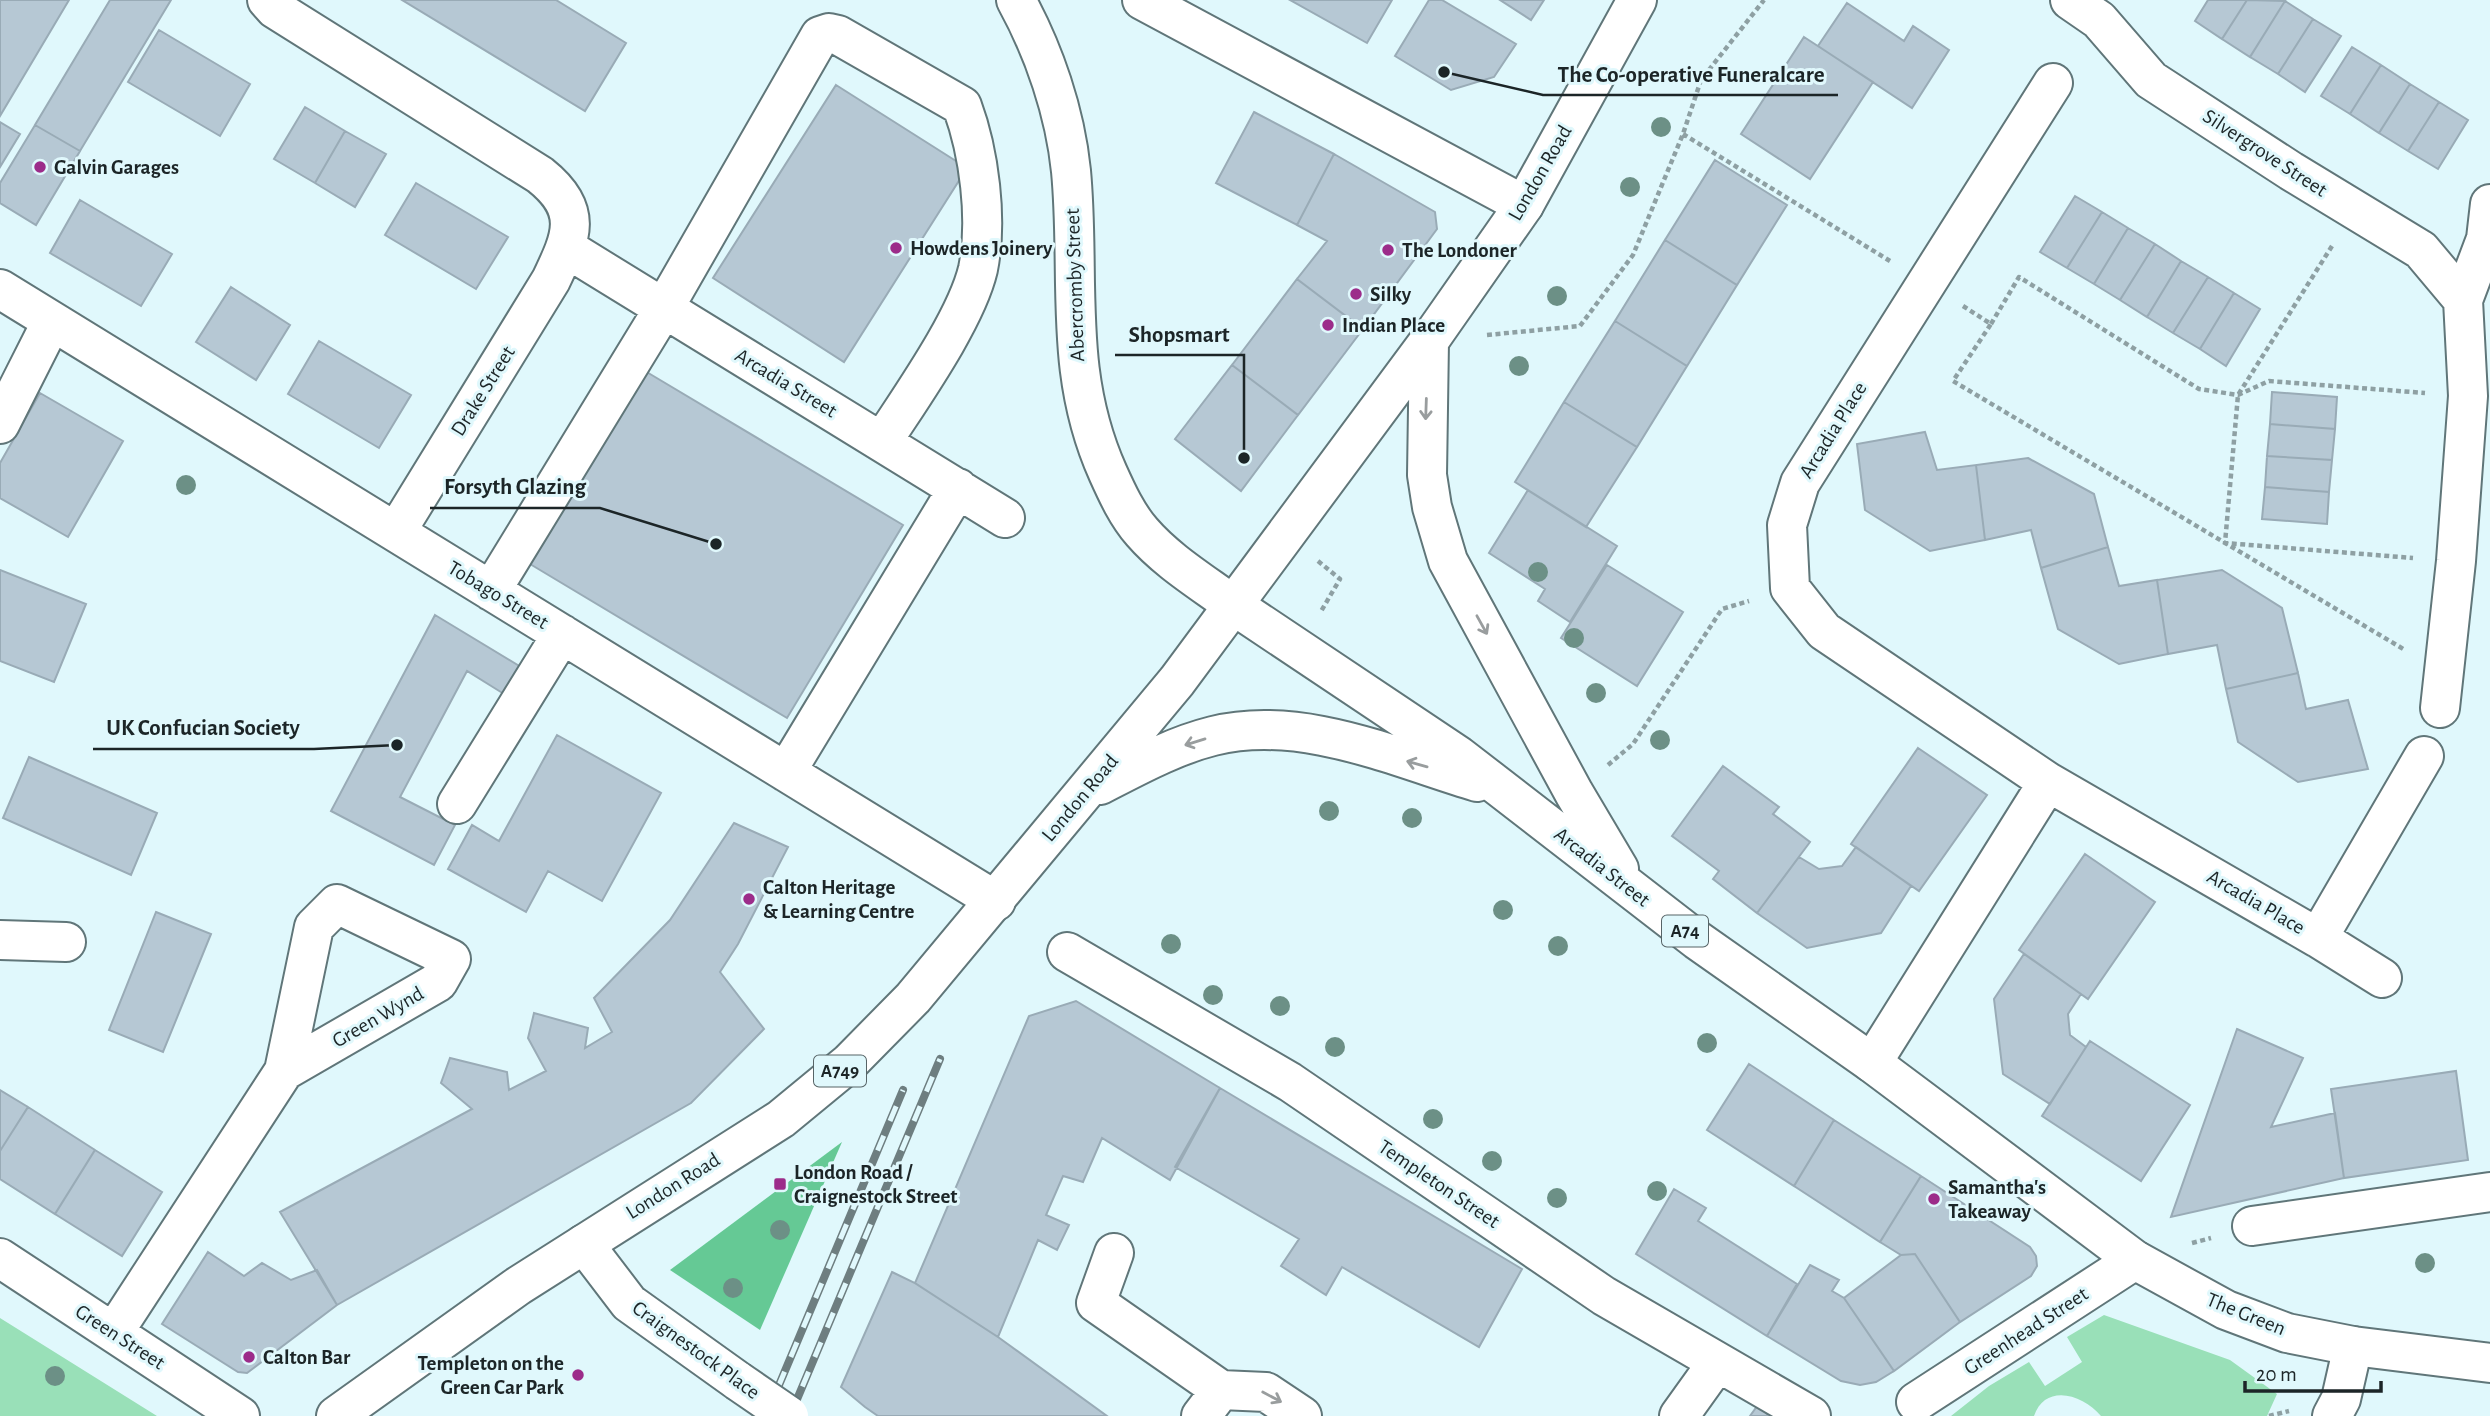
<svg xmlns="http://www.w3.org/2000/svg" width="2490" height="1416" viewBox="0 0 2490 1416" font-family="'Alegreya Sans',sans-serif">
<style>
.green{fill:#99e0b8}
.forest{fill:#65c995}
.building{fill:#b6c8d4;stroke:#99abb6;stroke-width:2}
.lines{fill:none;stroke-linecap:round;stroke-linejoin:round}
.minor-casing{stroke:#607679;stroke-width:42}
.major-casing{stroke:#607679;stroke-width:42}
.path{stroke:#8ea0a3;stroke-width:4.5;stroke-dasharray:5 3.5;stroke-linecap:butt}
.minor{stroke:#fff;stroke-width:38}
.major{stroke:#fff;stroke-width:38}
.rail-casing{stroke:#6e7e80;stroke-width:8}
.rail{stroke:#e0f8fc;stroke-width:5;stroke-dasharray:16;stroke-linecap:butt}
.minor-bridge-casing{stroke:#607679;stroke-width:42;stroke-linecap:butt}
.minor-bridge{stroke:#fff;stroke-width:38}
.tree{fill:#6c9086}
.oneway{stroke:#999d9e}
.poi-dot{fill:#9c2c8a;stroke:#e0f8fc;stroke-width:2.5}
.labels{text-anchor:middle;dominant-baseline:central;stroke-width:6;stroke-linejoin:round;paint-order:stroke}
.shield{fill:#e0f8fc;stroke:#576467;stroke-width:2}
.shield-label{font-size:19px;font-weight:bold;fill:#1c2527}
.street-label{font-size:21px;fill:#1c2527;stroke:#e0f8fc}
.poi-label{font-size:21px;font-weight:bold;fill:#1c2527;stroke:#e0f8fc;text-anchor:start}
.leader{fill:none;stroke:#1c2527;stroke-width:2.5}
.callout-dot{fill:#1c2527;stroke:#e0f8fc;stroke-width:2.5}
.callout-label{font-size:23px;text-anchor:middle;font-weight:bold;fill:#1c2527;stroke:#e0f8fc;stroke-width:6;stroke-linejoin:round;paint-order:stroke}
</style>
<rect width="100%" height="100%" fill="#e0f8fc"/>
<path class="green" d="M2104 1315 2230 1360 2277 1394 2267 1416H2101C2083 1394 2045 1383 2034 1416H1951L1989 1386 2029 1362 2045 1386 2082 1362 2067 1337Z
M0 1318 157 1416H0Z"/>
<path class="forest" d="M842 1142 760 1330 670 1270Z"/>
<path class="building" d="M0 0H69L0 116Z
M110 0H171L80 151 35 125Z
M402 0H556L626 43 585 111Z
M1290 0H1392L1367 43Z
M1429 0H1442L1516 44 1494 77 1451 90 1395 56Z
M1500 0H1544L1531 20Z
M2208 0H2247L2222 39 2195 21Z
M2247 0 2285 1 2250 57 2222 39Z
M2285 1 2313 19 2278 74 2250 57Z
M1847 3 1904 41 1913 26 1949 50 1912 108 1818 46Z
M2313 19 2341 36 2305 92 2278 74Z
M159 30 250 84 220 136 128 82Z
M1804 37 1873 82 1810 179 1741 134Z
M2352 47 2381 65 2350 114 2321 96Z
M2381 65 2410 84 2379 133 2350 114Z
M2410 84 2439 102 2408 151 2379 133Z
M836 85 967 168 844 362 713 278Z
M2439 102 2468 120 2438 169 2408 151Z
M305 107 345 131 315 183 274 159Z
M1254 112 1334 154 1297 225 1216 183Z
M0 122 20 134 0 167Z
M35 125 80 151 36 225 0 203V183Z
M345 131 386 154 355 207 315 183Z
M1334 154 1435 212 1437 229 1363 329 1297 279 1327 241 1297 225Z
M1715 160 1787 205 1737 285 1665 240Z
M416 183 508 237 476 289 385 235Z
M2075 196 2102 212 2067 268 2040 252Z
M80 200 172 254 141 306 50 253Z
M2102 212 2128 228 2094 284 2067 268Z
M2128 228 2155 244 2120 300 2094 284Z
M1665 240 1737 285 1687 366 1615 321Z
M2155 244 2181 261 2147 317 2120 300Z
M2181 261 2208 277 2173 333 2147 317Z
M2208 277 2234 293 2200 349 2173 333Z
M1297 279 1363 329 1298 415 1232 365Z
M231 287 290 325 256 380 196 342Z
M2234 293 2260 309 2226 366 2200 349Z
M1615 321 1687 366 1637 447 1564 402Z
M319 341 411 395 379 448 288 394Z
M1232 365 1298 415 1241 491 1175 439Z
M645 371 903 525 787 718 530 564Z
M2272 392 2337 397 2335 429 2270 424Z
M40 393 123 441 68 537 0 498V463Z
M1564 402 1637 447 1586 527 1515 482Z
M2270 424 2335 429 2332 460 2267 456Z
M1925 432 1937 470 1976 465 1985 540 1930 551 1865 510 1857 444Z
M2267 456 2332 460 2329 492 2265 487Z
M2028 458 2094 494 2108 547 2041 568 2031 530 1985 540 1976 465Z
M2265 487 2329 492 2327 524 2262 519Z
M1528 490 1617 546 1570 622 1538 601 1545 589 1489 553Z
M2108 547 2119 586 2157 580 2168 654 2119 664 2058 629 2041 568Z
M1607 565 1683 612 1637 686 1561 638Z
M0 570 86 604 54 682 0 661Z
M2222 570 2282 608 2298 673 2226 689 2217 645 2168 654 2157 580Z
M435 615 521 667 504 694 467 671 400 797 455 825 434 865 331 811Z
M2298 673 2306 709 2348 700 2368 769 2298 782 2238 742 2226 689Z
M557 735 661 793 602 901 548 871 526 912 448 869 472 825 499 841Z
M1918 748 1987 795 1919 891 1851 844Z
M29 757 157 813 131 875 3 818Z
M1723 766 1779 807 1773 814 1810 842 1757 913 1713 879 1719 871 1672 836Z
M734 823 788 847 738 944 720 972 764 1029 691 1103 337 1305 280 1212 472 1109 441 1083 450 1058 507 1072 509 1090 546 1071 528 1038 534 1013 588 1028 585 1048 612 1032 594 998 670 920Z
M1856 847 1911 886 1881 933 1807 948 1757 913 1799 857 1819 869 1842 866Z
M2085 854 2155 902 2088 999 2019 950Z
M156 912 211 934 163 1052 109 1030Z
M2024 954 2081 994 2068 1014 2070 1035 2086 1047 2050 1104 2003 1074 1994 999Z
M1076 1001 1220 1088 1170 1180 1102 1138 1083 1182 1063 1176 1046 1215 1069 1225 1057 1250 1038 1240 998 1337 915 1283 1029 1016Z
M2237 1029 2303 1058 2271 1127 2335 1113 2344 1178 2171 1217Z
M2090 1041 2190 1105 2141 1181 2042 1116Z
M1749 1064 1834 1120 1794 1186 1707 1130Z
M2456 1071 2468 1160 2344 1178 2331 1089Z
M1220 1088 1522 1269 1479 1347 1342 1267 1326 1295 1281 1266 1299 1239 1175 1167Z
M0 1090 28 1107 0 1151Z
M28 1107 95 1150 55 1214 0 1179V1151Z
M1834 1120 1921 1176 1880 1242 1794 1186Z
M95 1150 162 1192 122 1256 55 1214Z
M1921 1176 2030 1247 2036 1256 2037 1266 2031 1276 1960 1322 1915 1254 1901 1255 1880 1242Z
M1674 1189 1706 1208 1698 1221 1797 1284 1767 1336 1636 1254Z
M208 1252 244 1276 262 1263 291 1280 317 1270 337 1305 247 1373 238 1372 162 1324Z
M1915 1254 1960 1322 1894 1371 1844 1298 1901 1255Z
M1810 1265 1839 1280 1832 1291 1844 1298 1894 1371 1876 1382 1860 1385 1841 1381 1767 1336Z
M892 1272 915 1283 998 1337 1107 1416H878L865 1407 841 1387Z
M1760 1402 1768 1416H1750Z"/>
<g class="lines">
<g class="minor-casing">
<path id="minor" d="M267 0 275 9 540 175C584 210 572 236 551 280L396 532
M1016 0C1044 51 1065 112 1071 171 1081 277 1062 371 1108 473 1117 493 1127 515 1142 532 1167 561 1202 582 1233 605
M1142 0 1524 205
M2070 0 2099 20 2151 80 2291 171 2421 250 2463 300 2468 396 2456 561 2440 708
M2053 83 1800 483 1787 525 1790 588 1824 631 2048 782 2318 938 2424 756
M566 248 1005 518
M0 289 996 901
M2463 300 2486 239 2490 204
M0 424 52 321
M491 591 664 308 820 36 829 33 838 35 962 106C979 152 988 219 978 269 966 320 911 397 882 442
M786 772 958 488
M457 804 562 634
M2318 938 2382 978
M0 940 66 942
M1067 952 1290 1082 1604 1296 1811 1416
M1872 1063 2048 782
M2252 1226 2490 1192
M584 1244 629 1303 738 1381
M1114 1253 1096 1303 1221 1390
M0 1258 240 1416
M114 1332 284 1071 314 927 337 904 451 959 438 982 284 1071
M1916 1402 2135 1260
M1201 1416 1221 1390 1266 1392 1302 1416
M1679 1416 1717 1363
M2332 1416 2341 1399 2353 1346"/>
</g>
<g class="major-casing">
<path id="major" d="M1429 341 1427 475 1432 507 1448 561 1574 793 1619 869
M1233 605 1459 756 1697 940 1872 1063 2135 1260 2226 1310 2287 1333 2353 1346 2490 1363
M1100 785C1137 766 1173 746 1213 736 1301 714 1394 757 1477 782
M336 1416 518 1286 781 1119 849 1063 913 998 1177 681 1429 341 1524 205 1637 0"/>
</g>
<path class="path" d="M1683 134 1890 261
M2332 246 2238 395 2225 543 2413 558
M1963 306 1991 324 1953 381 2405 650
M1991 324 2019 277 2199 389 2238 395 2269 381 2425 393
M1487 335 1580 326 1633 255 1683 134 1701 80 1764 0
M1318 561 1340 579 1320 613
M1608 765 1633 744 1722 609 1749 601
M2192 1243 2211 1238
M2269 1416 2289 1411"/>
<use href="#minor" class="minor"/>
<use href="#major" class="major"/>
<g class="rail-casing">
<path id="rail" d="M766 1416 903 1090
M790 1416 940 1059"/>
</g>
<use href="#rail" class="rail"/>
<g class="minor-bridge-casing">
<path id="minor-bridge" d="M738 1381 789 1416"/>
</g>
<use href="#minor-bridge" class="minor-bridge"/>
</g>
<g class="tree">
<circle cx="1661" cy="127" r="10"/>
<circle cx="1630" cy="187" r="10"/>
<circle cx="1557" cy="296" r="10"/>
<circle cx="1519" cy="366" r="10"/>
<circle cx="186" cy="485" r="10"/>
<circle cx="1538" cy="572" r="10"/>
<circle cx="1574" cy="638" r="10"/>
<circle cx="1596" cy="693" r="10"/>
<circle cx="1660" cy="740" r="10"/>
<circle cx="1329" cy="811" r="10"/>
<circle cx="1412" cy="818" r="10"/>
<circle cx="1503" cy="910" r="10"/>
<circle cx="1171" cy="944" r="10"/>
<circle cx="1558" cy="946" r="10"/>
<circle cx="1213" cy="995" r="10"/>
<circle cx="1280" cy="1006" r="10"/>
<circle cx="1707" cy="1043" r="10"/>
<circle cx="1335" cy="1047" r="10"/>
<circle cx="1433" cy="1119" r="10"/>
<circle cx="1492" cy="1161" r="10"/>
<circle cx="1657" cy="1191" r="10"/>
<circle cx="1557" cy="1198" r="10"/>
<circle cx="780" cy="1230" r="10"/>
<circle cx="2425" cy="1263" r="10"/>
<circle cx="733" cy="1288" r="10"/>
<circle cx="55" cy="1376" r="10"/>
</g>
<defs><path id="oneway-shaft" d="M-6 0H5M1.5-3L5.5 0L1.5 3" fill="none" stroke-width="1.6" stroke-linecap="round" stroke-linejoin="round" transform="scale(1.75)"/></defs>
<g class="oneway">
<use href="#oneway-shaft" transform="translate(1426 409) rotate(92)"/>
<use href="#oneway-shaft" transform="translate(1482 625) rotate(61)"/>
<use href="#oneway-shaft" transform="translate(1195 742) rotate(163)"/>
<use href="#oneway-shaft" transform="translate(1417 764) rotate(-164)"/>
<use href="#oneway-shaft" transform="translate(1272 1397) rotate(28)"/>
</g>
<g class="poi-dot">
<circle cx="40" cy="167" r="7"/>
<circle cx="896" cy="248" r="7"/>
<circle cx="1388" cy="250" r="7"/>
<circle cx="1356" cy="294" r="7"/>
<circle cx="1328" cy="325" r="7"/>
<circle cx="749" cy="899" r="7"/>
<rect x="773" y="1177" width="14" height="14" rx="3.5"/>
<circle cx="1934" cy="1199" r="7"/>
<circle cx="249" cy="1357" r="7"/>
<circle cx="578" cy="1375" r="7"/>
</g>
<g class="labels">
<g class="shield">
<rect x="1662" y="915.5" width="46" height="31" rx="5"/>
<rect x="814" y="1055.5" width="52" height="31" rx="5"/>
</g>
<g class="shield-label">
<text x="1685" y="931">A74</text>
<text x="840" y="1071">A749</text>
</g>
<g class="street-label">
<text transform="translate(2265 153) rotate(33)">Silvergrove Street</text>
<text transform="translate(1540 173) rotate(-60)">London Road</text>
<text transform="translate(1075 285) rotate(-92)">Abercromby Street</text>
<text transform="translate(786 383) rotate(31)">Arcadia Street</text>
<text transform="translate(483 391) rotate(-58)">Drake Street</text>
<text transform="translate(1833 430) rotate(-58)">Arcadia Place</text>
<text transform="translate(498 595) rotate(31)">Tobago Street</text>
<text transform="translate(1080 798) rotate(-50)">London Road</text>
<text transform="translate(1602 867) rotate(38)">Arcadia Street</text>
<text transform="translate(2256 902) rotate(30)">Arcadia Place</text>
<text transform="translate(378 1017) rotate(-30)">Green Wynd</text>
<text transform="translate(1439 1184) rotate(34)">Templeton Street</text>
<text transform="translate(673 1186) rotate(-32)">London Road</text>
<text transform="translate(2246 1314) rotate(22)">The Green</text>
<text transform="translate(2026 1331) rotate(-33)">Greenhead Street</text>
<text transform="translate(120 1337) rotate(33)">Green Street</text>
<text transform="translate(696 1350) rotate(36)">Craignestock Place</text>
</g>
<g class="poi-label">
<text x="54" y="167">Galvin Garages</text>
<text x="910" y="248">Howdens Joinery</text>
<text x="1402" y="250">The Londoner</text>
<text x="1370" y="294">Silky</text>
<text x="1342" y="325">Indian Place</text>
<text x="763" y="887">Calton Heritage<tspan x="763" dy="24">&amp; Learning Centre</tspan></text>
<text x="794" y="1172">London Road /<tspan x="794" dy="24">Craignestock Street</tspan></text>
<text x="1948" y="1187">Samantha's<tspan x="1948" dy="24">Takeaway</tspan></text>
<text x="263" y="1357">Calton Bar</text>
<text x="564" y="1363" text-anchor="end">Templeton on the<tspan x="564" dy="24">Green Car Park</tspan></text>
</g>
</g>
<path class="leader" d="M1444 72L1543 95H1838M1244 458L1244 355H1115M716 544L600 508H430M397 745L314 749H93"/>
<g class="callout-dot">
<circle cx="1444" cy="72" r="7"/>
<circle cx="1244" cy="458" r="7"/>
<circle cx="716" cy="544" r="7"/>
<circle cx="397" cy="745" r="7"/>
</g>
<g class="callout-label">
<text x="1691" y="82">The Co-operative Funeralcare</text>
<text x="1179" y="342">Shopsmart</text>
<text x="515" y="494">Forsyth Glazing</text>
<text x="203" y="735">UK Confucian Society</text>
</g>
<path d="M2245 1381v10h136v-10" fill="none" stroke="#1c2527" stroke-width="3.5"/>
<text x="2256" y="1381" font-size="21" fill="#1c2527" stroke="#e0f8fc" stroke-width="5" paint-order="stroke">20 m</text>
</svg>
